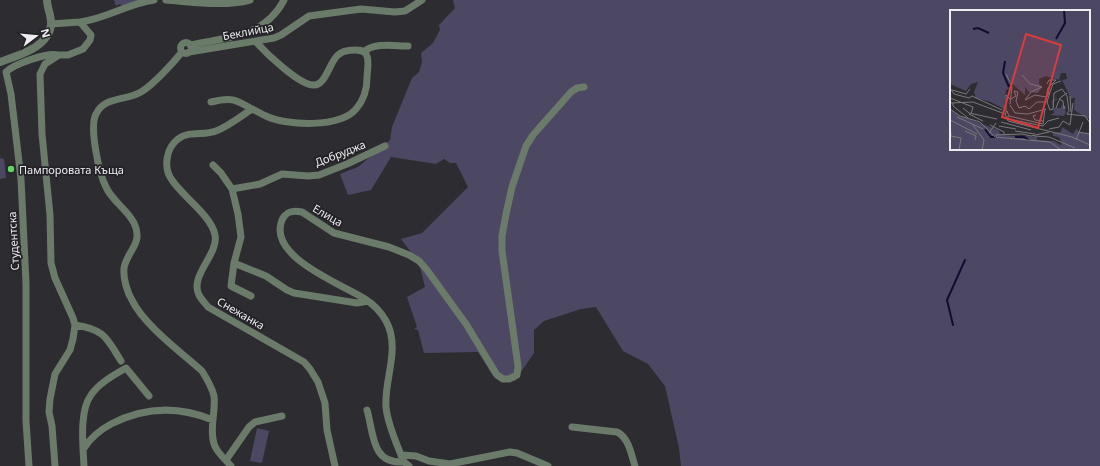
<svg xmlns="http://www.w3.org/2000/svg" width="1100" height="466" viewBox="0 0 1100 466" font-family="'Noto Sans',sans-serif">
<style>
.green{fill:#4c4863;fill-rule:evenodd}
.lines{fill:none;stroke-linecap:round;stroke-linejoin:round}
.stream{stroke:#150b31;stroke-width:2}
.minor{stroke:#6b7b6a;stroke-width:7}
.tertiary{stroke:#6b7b6a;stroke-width:8}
.poi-dot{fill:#64d468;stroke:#232227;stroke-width:1.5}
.labels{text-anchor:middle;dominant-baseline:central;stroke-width:3.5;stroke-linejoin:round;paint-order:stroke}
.street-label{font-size:11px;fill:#edecef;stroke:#232227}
.poi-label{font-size:11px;fill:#edecef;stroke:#232227;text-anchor:start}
.inset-river{fill:none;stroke:#150b31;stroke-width:2}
.inset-road{fill:none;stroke:#7a797d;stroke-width:1}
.view{fill:#d83c3c;fill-opacity:0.15;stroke:#d83c3c;stroke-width:2}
.inset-edge{fill:none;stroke:#edecef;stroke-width:2}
</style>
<rect width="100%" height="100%" fill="#2d2c31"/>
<path class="green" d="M114 0H141L122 7 120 4 116 6Z
M453 0H1100V466H681L679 448 665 386 648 364 623 351 596 307 581 309 544 321 534 330V353L515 381 493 376 478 352 424 353 418 330 414 329 417 327 407 297 425 287 419 263 401 239 422 233 468 187 456 163H450L444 159 436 164 391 157 371 190 348 195 340 174 358 167 390 140 392 127 412 78 419 72 422 62 421 53 433 43 440 30 439 25 455 8ZM951 11H1089V149H951Z
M0 158 4 159 6 178 0 179Z
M257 428 269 431 262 463 250 461Z"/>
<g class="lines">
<path class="stream" d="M953 325 947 300 965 260"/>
<path class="minor" d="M166 0C194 2 223 7 250 0
M80 22C106 19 129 3 154 0
M51 24 80 22 91 35 90 40 83 49 68 55H59L45 64 40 74 42 134 50 215 51 263 55 278 73 318 75 325 73 339 70 350 55 374 50 399 49 412 52 426 55 466
M256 42C266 53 300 86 314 85 326 85 330 61 338 55 342 51 349 50 355 50 359 50 363 50 366 54 370 60 367 71 367 78 367 89 363 101 356 109 340 128 287 126 266 116 261 114 257 111 252 109 241 116 229 126 216 131 204 136 189 130 178 139 166 148 163 168 172 180 183 197 211 215 215 235 219 254 189 276 199 295 201 299 205 303 208 307L304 362 310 369 318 382 325 403 327 430 335 466
M180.5 48a5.5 5.5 0 1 1 11 0a5.5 5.5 0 1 1-11 0Z
M190 45C227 37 264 38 284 0
M182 52C173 63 153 85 141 92 126 101 105 96 96 114 89 127 99 174 106 187 112 201 127 209 134 223 144 243 127 251 124 268 123 278 127 292 132 300 143 324 182 353 202 371 207 379 212 387 214 396 216 412 209 428 214 444 217 453 225 459 231 466
M189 52 274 38 281 35 309 16 361 9 395 12 405 11 422 0
M364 52C374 42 395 46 408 46
M211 102C231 97 235 99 252 109
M213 165 221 173 232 189 238 214 241 237 234 263 231 286 251 296
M232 189 260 184 282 174 308 176 319 175 347 164 385 146
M234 263 266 276 287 290 294 293 357 303 363 302 366 300
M75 325C104 329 107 338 121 361
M367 410C374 434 371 464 404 462
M572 427 617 432C629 438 631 454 635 466
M84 448C91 437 100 430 111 424 144 407 179 406 213 420
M401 455 416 456 429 461 450 464 510 452 517 453 548 466
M226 460 249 427 255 422 282 416
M29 466 26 421V283L21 179 11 94 6 72C14 64 48 52 58 55
M84 466C83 446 79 411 91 395 99 383 114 375 126 368L149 396
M409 466 404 462C398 448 387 421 386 407 384 379 401 348 386 321 381 312 373 304 365 299 342 284 267 257 282 220 286 211 293 210 302 212L334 233 389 247 409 255 419 261 427 270 466 324 497 375 503 379H509L517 375 518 366 502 251V236L506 214 512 187 526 146 533 135 571 92 577 88 584 87"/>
<path class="tertiary" d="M0 62C18 55 48 48 51 25 52 17 47 8 47 0"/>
</g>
<circle class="poi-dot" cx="11" cy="169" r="4"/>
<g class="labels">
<g class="street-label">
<text transform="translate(248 31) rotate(-11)">Беклийца</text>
<text transform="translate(340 153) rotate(-21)">Добруджа</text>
<text transform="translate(328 215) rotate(30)">Елица</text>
<text transform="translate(13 241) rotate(-93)">Студентска</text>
<text transform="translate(241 313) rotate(30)">Снежанка</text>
</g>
<g class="poi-label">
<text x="19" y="169">Пампоровата Къща</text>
</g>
</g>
<g transform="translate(950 10)">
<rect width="140" height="140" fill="#2d2c31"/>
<path d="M0 0H140V107L138 109 124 100 125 87 121 89 112 70 117 69 116 63H111L109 70 96 66 89 69V74L92 77 88 83 79 82 75 77V85L58 70 60 78 56 80 54 99 41 92 26 88 24 82 28 72 21 74 16 81 0 74ZM105 85 107 90 104 91V98H111L112 94 116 102 114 106 100 105 104 103 102 91 106 89ZM0 98 8 105 48 120 51 125 87 127V130L104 131 110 135 112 134 109 127 103 126V123L111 122 112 117 123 124 127 118 128 122 140 123V140H0Z" fill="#4c4863"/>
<path class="inset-river" d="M23 19 28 18 39 23M106 29 115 13 114 0M55 51 53 63 59 77M35 119 41 127H46M65 127H74L79 130"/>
<path class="inset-road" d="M56 64 62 77 60 94M72 65 80 74 92 77M97 74 99 70H106L98 78 97 84M92 77 81 82 75 90 85 85 96 87 100 82 97 92 100 100M0 78 4 84 19 88 22 86 52 100M2 80 16 84 20 79M100 82 103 74 111 71M120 86 121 102M0 88 23 97 21 104M61 89 66 86 64 81 68 82 66 91 69 98 75 96 79 99 87 92H97M109 89 113 91 114 99 115 96M0 93 23 92 55 104 58 111 122 127 140 135M3 93V96L18 108M60 95 65 103 78 104 96 99M13 98 19 103 47 109M106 98 110 88 117 83M0 99 10 106 30 112 45 127 100 132 111 140M100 100 103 99 104 83 112 79 117 86 119 101 117 104 135 106 140 113M56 102V85L60 89M19 104 33 111M55 104 57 101 59 106 93 114 95 99M86 105 83 106 85 110 93 111M58 106V109L93 116 98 111 109 108M7 107 33 119M0 110 27 124M51 112 81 120M0 114 1 126 11 128 9 140M23 115 34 130 32 140M40 115 54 122V124M49 116 66 119M99 119 109 117 113 111 120 115 123 93M15 121 26 126 25 130M65 121 85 124M128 122 140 124M39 123 46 113M45 125 72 124 81 126 99 122M84 126 99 127 125 138M126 130 133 112"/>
<path class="view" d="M76 24 111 35 88 118 52 107Z"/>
<rect width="140" height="140" class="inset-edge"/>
</g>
<g transform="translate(36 36) rotate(74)" stroke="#232227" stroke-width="3" paint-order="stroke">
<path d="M0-3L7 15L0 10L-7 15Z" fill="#edecef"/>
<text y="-6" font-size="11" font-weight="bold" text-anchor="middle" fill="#edecef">N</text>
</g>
</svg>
